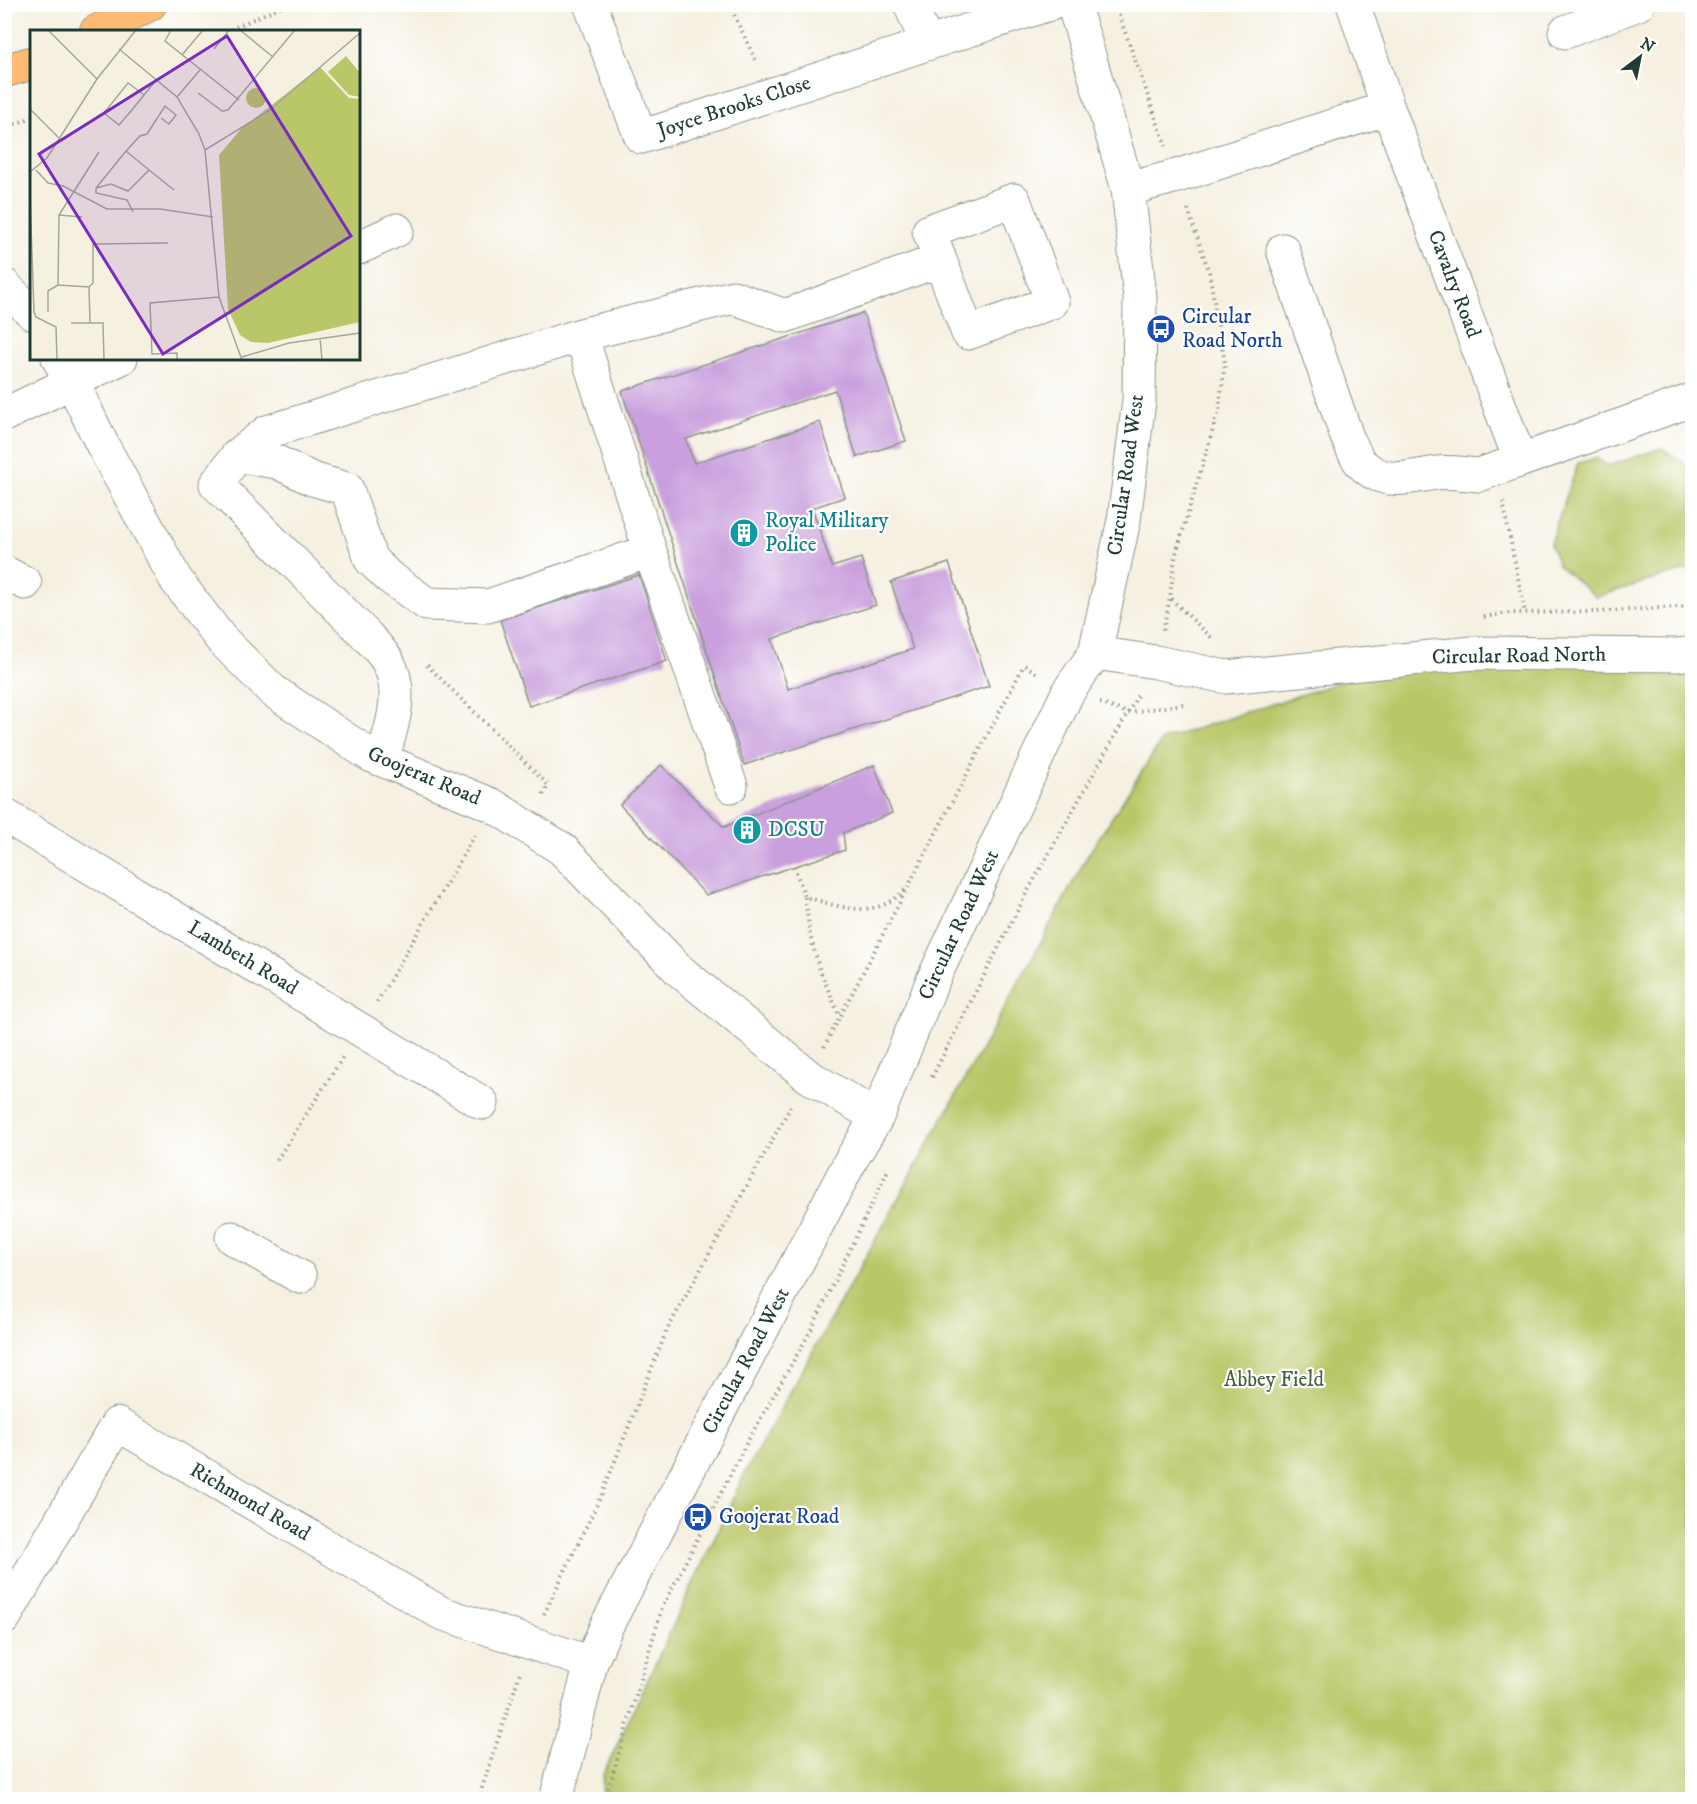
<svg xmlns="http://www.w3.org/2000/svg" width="1697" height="1804" viewBox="0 0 1697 1804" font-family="'IM FELL DW Pica',serif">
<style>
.green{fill:#bac769;stroke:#6c824e;stroke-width:1.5}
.building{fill:#c99fdd}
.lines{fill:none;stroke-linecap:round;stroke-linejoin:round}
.minor-casing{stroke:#8a968a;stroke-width:35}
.major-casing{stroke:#8a968a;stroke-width:35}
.path{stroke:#8a968a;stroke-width:4;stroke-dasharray:1.5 4.5;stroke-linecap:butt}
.minor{stroke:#fff;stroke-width:33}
.major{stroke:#ffbb71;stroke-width:33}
.labels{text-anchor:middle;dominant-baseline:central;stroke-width:4.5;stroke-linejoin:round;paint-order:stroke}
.street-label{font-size:21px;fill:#1f3d34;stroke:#fff}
.transit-label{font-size:21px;fill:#164399;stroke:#fff;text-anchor:start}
.culture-label{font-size:21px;fill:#0d838f;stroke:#fff;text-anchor:start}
.park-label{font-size:21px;fill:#466041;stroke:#fff}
.inset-road{fill:none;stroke:#a0a89c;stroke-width:1.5}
.view{fill:#7b2cbf;fill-opacity:0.15;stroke:#7b2cbf;stroke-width:3}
.inset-edge{fill:none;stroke:#1f3d34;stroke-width:3}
</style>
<rect width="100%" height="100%" fill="#fff"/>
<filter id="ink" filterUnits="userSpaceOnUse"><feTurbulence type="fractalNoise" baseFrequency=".0167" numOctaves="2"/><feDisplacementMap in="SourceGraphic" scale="12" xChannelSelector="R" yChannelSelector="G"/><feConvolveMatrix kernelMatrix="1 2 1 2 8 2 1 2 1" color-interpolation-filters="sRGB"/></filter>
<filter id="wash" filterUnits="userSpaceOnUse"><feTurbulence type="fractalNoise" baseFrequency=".008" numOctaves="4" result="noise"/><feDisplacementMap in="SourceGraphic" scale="24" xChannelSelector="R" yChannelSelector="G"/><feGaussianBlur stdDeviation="1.35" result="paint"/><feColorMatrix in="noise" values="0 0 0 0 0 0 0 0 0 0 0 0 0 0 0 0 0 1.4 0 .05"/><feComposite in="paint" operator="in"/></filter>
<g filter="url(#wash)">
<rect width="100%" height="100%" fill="#f6f0e1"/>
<path class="green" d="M1661 448 1692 468V568L1596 597 1558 565 1550 543 1578 463 1596 458 1608 466Z
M1692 650V1799L600 1800 603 1775 745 1473 1014 991 1088 855 1162 740 1414 658Z"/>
<g id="blocks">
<path class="building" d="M863 313 906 441 857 457 835 390 686 439 694 463 820 422 845 497 812 508 832 567 861 558 876 605 772 639 788 689 913 649 891 582 949 563 989 686 744 765 622 391Z
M639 575 667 661 529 706 500 620Z
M661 765 724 827 874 765 892 813 843 833 845 850 706 895 620 805Z"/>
</g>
</g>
<g filter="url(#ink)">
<use href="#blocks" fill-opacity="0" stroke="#8a968a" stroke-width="1.5"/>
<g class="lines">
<g class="minor-casing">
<path id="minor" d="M590 4 641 137 1049 4
M910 4 927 44
M1353 4 1388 108 1520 460
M1565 32 1638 4
M1128 189 1177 176 1388 108
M358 248 397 230
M1283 250 1347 437C1352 446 1356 460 1364 466 1386 486 1410 477 1436 473 1450 471 1465 474 1479 475L1692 400
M4 285 32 313
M58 358 72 382 103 446 176 580 221 639 273 691 370 755 492 805 562 849 680 971 808 1076 877 1117
M4 415 121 358
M237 456 277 462 312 479 347 489 371 560 389 577 427 604 488 606 650 551 581 335
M650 551 731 786
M4 572 25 583
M1095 653 1156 662 1226 677 1473 653 1678 655 1692 653
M382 760C391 729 405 693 388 662 383 653 374 644 367 636L216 484 237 456 267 432 581 335 733 297 785 316 940 260 929 231 1014 200 1052 302 968 333 940 260
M4 815 482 1103
M232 1238 300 1277
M4 1618 117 1424 441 1613 591 1663
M556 1800 591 1663 606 1627 851 1160 877 1117 932 982 1068 692 1095 653 1124 520 1139 401 1140 297 1128 189 1082 32 1073 4"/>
</g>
<g class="major-casing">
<path id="major" d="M96 32 150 4
M4 71 32 63"/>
</g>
<path class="path" d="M729 4 757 63
M1115 4 1166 146
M225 32 286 4
M4 129 32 117
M1503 502 1525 613
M1171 599 1213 639
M1484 617 1507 613 1595 612 1692 606
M1163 630 1170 598 1175 557 1219 409 1225 364 1209 272 1187 207
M427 665 548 785 542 797
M1100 703 1128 713 1183 704
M794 866 805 897C843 907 873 921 905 890
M805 897 810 935 820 971 840 1017
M377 1002 475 835
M824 1047 1024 665 1039 674
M932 1077 1025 896 1139 693
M277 1160 343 1057
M544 1614 602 1494 666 1332 791 1106
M478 1800 520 1673
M605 1800 662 1608 746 1444 810 1332 889 1168"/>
<use href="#minor" class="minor"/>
<use href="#major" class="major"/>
</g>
</g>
<defs>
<g id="bus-disc" transform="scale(1.5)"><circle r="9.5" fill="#1a4fb4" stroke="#fff"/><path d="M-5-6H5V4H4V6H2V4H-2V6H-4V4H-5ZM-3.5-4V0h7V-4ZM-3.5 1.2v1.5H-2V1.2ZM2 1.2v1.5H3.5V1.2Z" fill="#fff"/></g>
<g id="building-disc" transform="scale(1.5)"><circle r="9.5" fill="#0f9aa8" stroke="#fff"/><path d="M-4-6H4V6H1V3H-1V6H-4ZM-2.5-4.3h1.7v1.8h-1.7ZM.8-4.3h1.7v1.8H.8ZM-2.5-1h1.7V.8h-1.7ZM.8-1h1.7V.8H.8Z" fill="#fff"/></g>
</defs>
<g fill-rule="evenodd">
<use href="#bus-disc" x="1161" y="329"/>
<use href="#building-disc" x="744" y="533"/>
<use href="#building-disc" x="747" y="830"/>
<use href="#bus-disc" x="698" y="1517"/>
</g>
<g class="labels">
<g class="street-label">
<text transform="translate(734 107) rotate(-18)">Joyce Brooks Close</text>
<text transform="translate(1454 284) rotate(69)">Cavalry Road</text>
<text transform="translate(1126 475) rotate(-82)">Circular Road West</text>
<text transform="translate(1519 656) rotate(-1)">Circular Road North</text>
<text transform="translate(424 776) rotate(23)">Goojerat Road</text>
<text transform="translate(959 925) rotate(-65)">Circular Road West</text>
<text transform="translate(243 958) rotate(31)">Lambeth Road</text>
<text transform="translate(746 1361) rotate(-62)">Circular Road West</text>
<text transform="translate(250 1502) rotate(30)">Richmond Road</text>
</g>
<g class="transit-label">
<text x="1182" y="317">Circular<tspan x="1182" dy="24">Road North</tspan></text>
<text x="719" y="1517">Goojerat Road</text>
</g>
<g class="culture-label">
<text x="765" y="521">Royal Military<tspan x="765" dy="24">Police</tspan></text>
<text x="768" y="830">DCSU</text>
</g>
<g class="park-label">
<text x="1274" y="1380">Abbey Field</text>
</g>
</g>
<g transform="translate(30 30)">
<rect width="330" height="330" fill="#f6f0e1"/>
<path d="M316 26 330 43V67L319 65 298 42ZM290 37 319 68 330 69V292L238 313 221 312 210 305 198 279 189 125 211 99ZM216 68a10 10 0 1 1 20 0a10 10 0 1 1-20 0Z" fill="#bac769"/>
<path class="inset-road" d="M18 0 67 49M141 0 135 11 209 70M210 0 243 27M89 19 147 67 169 104 175 120 189 267 212 330M184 19 199 0M152 25 173 0M168 63 192 81 198 80 265 0M114 65 98 53 74 83 89 95 101 81 127 49M147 67 170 40M0 79 29 108M175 120 240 80 330 3M69 122 29 185 28 255 59 257 60 293H73L74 330M6 140 18 153 33 156 77 179H130L183 187M119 140 144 160M0 142 17 128 67 49 106 0M66 158 96 121 110 106 117 104 135 76 146 85 139 94 131 88M66 158 81 154 98 161 119 140 96 121M66 158V163L97 170 103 182M0 166 4 282 6 287 26 297 27 330M29 185 52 187M59 257 63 253V214L138 213M18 282V261L28 255M41 293H60M290 308 292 330M212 327 259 313 330 303M147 330V323L122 324 120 273 189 267"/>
<path class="view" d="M197 6 321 206 133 324 9 124Z"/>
<rect width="330" height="330" class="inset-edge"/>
</g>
<rect width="1697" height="1804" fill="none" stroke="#fff" stroke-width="24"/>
<g transform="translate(1640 57) rotate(32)" stroke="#ffffff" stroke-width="4.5" paint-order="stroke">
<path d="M0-4.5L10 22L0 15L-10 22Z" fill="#1f3d34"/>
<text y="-9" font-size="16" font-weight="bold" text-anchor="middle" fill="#1f3d34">N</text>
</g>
</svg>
